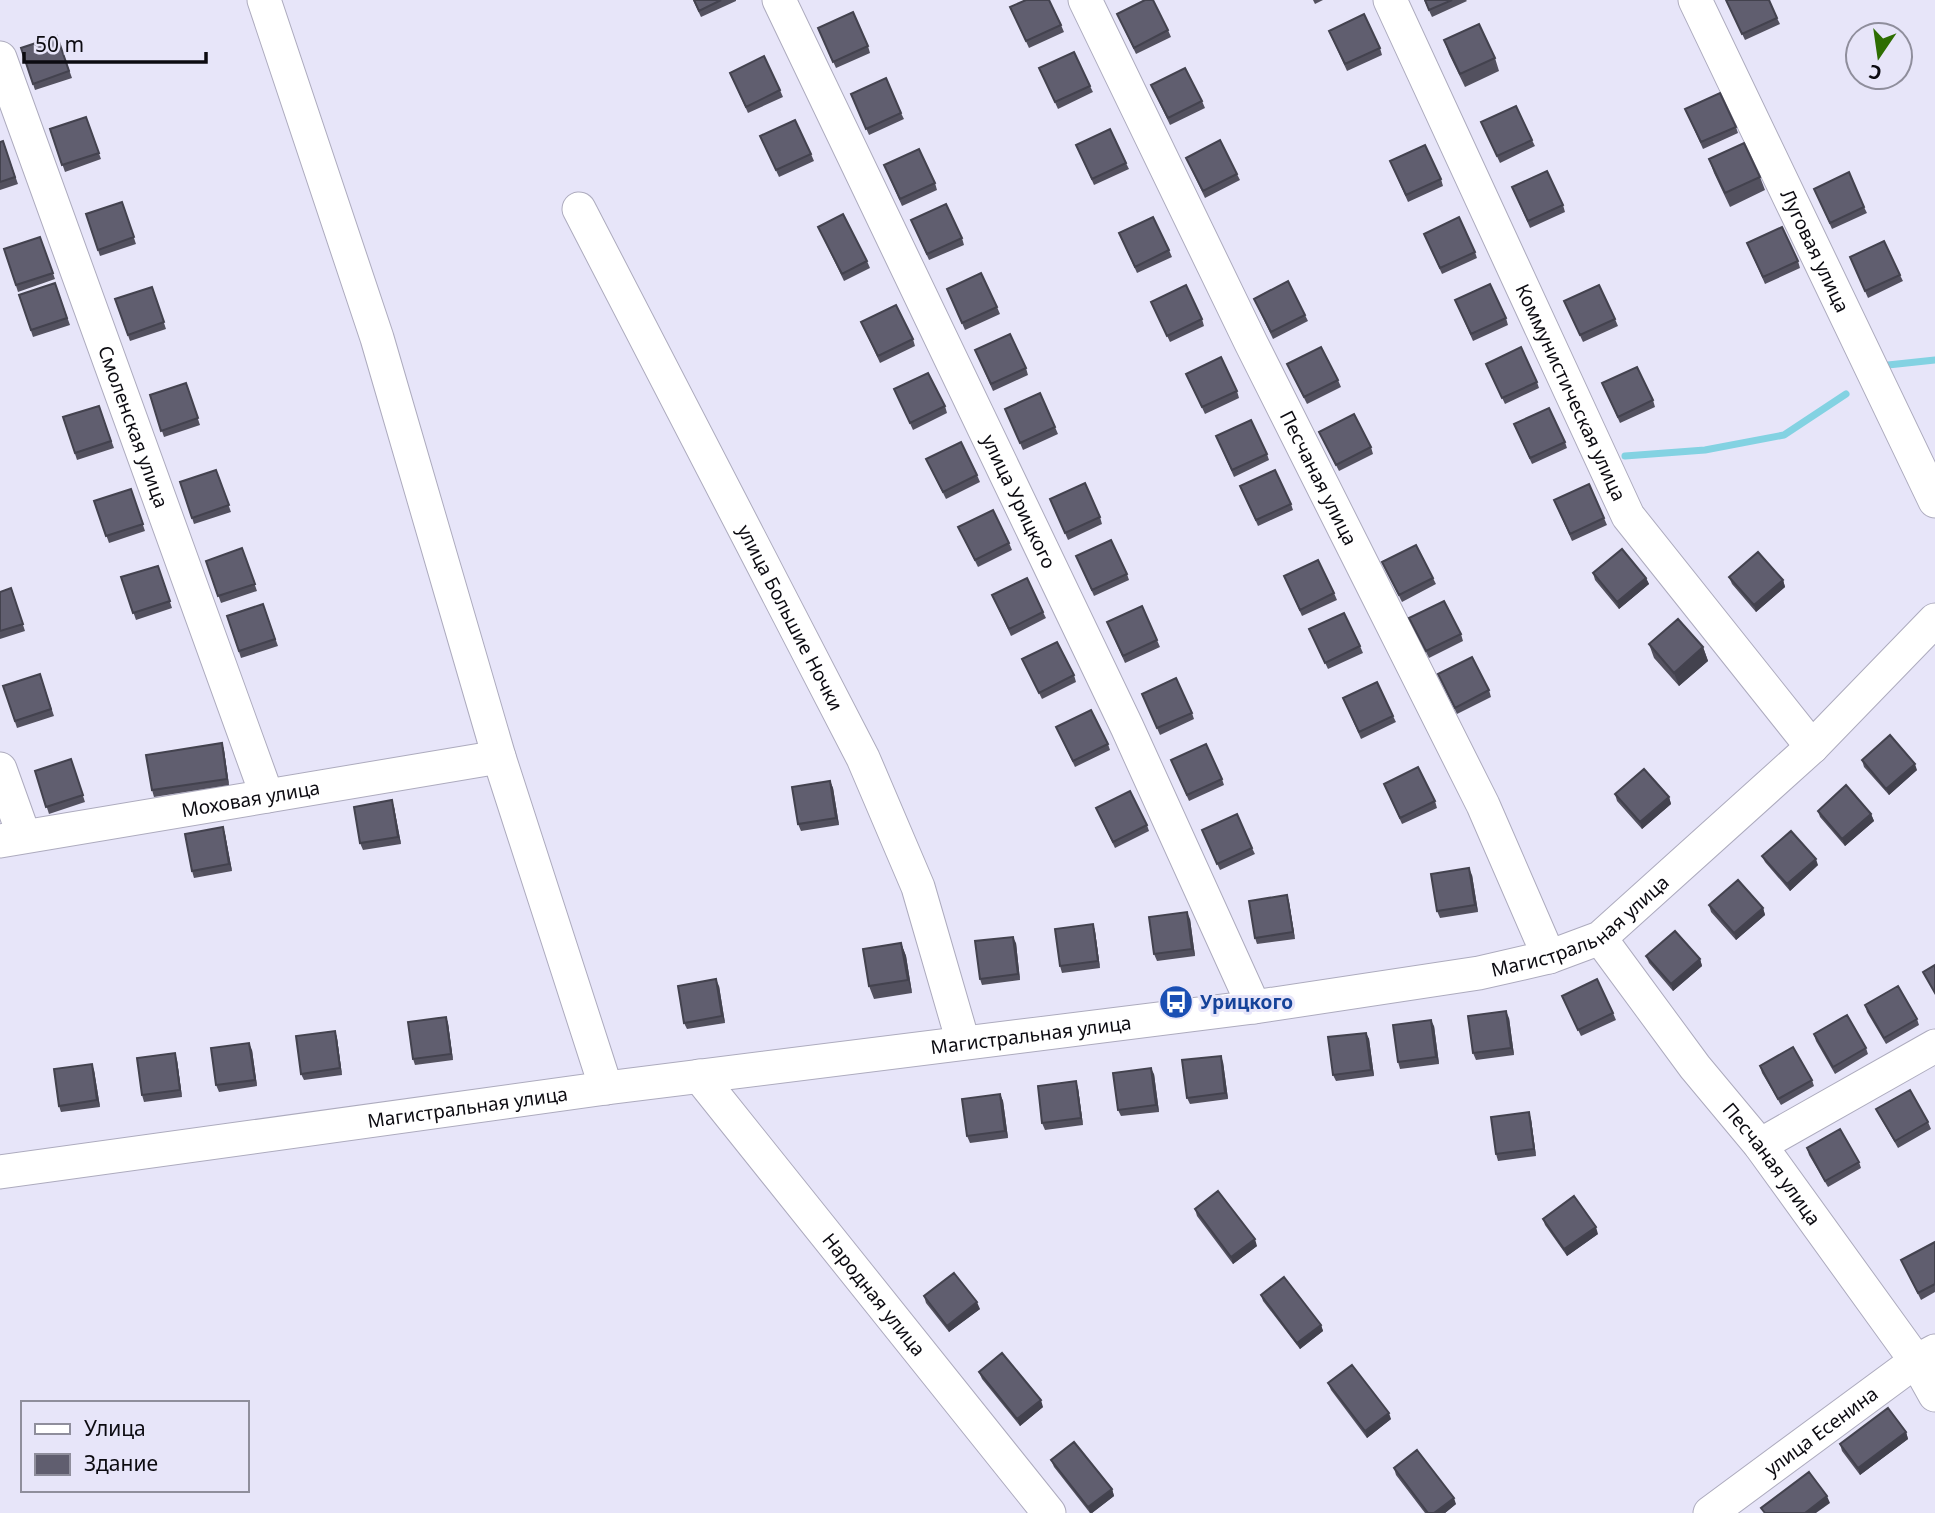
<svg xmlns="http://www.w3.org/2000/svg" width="1935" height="1513" viewBox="0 0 1935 1513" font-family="'Noto Sans',sans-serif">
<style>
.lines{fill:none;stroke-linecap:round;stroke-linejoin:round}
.stream{stroke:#83d2e2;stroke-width:7}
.minor-casing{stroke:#adabbe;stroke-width:35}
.minor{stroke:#fff;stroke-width:33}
.wall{fill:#53515f}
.shaded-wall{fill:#43424e}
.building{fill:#605e6f;stroke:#43424e;stroke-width:2}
.labels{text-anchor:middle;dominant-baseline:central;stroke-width:6;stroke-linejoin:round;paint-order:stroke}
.street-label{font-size:19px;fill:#0c0b11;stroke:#e7e5f9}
.transit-label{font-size:19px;font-weight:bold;fill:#164399;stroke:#e7e5f9;text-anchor:start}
</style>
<rect width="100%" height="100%" fill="#e7e5f9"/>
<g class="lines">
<path class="stream" d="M1888 365 1935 360
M1625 456 1705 450 1784 435 1846 394"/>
<g class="minor-casing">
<g id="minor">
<path d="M264 0 377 338 499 757 606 1088"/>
<path id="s1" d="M779 0 1127 727 1254 1007"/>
<path id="s2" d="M1085 0 1251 343 1483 805 1549 957"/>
<path id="s3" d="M1390 0 1628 516 1812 747"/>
<path id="s4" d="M1695 0 1935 501"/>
<path id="s5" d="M0 58 267 796"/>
<path id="s6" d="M579 209 863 758 918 887 963 1042"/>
<path d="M0 769 24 836"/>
<path id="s7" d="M0 841 499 757"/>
<path id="s8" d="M1600 938 1695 1067 1760 1145 1916 1361 1935 1395"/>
<path id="s9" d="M699 1076 1049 1513"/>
<path d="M1760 1145 1935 1046"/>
<path id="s10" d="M0 1172 606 1088 1254 1007 1479 973 1549 957 1600 938 1812 747 1935 620"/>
<path id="s11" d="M1710 1513 1916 1361 1935 1351"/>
</g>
</g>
<use href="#minor" class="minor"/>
</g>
<path class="wall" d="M693 0H736V1L701 17Z
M1313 0H1323L1315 4Z
M1424 0H1466L1467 1 1432 17Z
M1726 0 1777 18 1780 24 1745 40Z
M1010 7 1061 25 1064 32 1029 48Z
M1117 14 1168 30 1171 37 1136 54Z
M818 28 868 46 870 53 836 68Z
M1329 31 1380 48 1382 55 1347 71Z
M57 36 72 78 35 90 21 48Z
M1444 40 1495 58 1499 71 1465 87 1449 54Z
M1039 68 1090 86 1093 92 1058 109Z
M730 73 780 90 783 97 748 113Z
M1151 85 1202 101 1205 108 1170 125Z
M851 94 901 113 904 119 869 135Z
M1685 109 1736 127 1738 133 1703 149Z
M86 117 101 159 65 172 50 129Z
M1481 122 1532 140 1535 146 1500 163Z
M760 136 811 154 814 161 779 177Z
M3 141 18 184 0 190V142Z
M1076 145 1126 163 1129 169 1094 185Z
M1186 158 1237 174 1240 180 1205 198Z
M1709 159 1760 177 1765 190 1730 207 1714 173Z
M1390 161 1441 179 1443 186 1408 202Z
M884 165 935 183 937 190 902 206Z
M1512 187 1563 205 1565 212 1530 228Z
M1814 189 1864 207 1867 213 1832 229Z
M122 202 136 244 100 256 86 214Z
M911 220 962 238 964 245 929 260Z
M818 227 867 261 870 268 844 281Z
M1119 233 1169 250 1172 257 1137 273Z
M1424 234 1475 252 1477 258 1442 274Z
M40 237 55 279 18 292 4 249Z
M1747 243 1798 261 1800 268 1765 284Z
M1850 257 1900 275 1903 281 1868 298Z
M55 283 70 325 33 337 19 295Z
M152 287 166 329 130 341 115 299Z
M947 289 997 307 1000 314 965 330Z
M1254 299 1305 315 1308 321 1273 339Z
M1455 300 1506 318 1508 325 1473 341Z
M1564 301 1615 319 1618 326 1583 342Z
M1151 302 1202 319 1204 326 1170 342Z
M861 322 913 339 915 346 880 363Z
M975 350 1026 368 1028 375 993 391Z
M1287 364 1338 380 1341 387 1307 404Z
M1486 364 1537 382 1539 388 1505 404Z
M1186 374 1237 391 1239 398 1205 414Z
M186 383 200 425 164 437 150 395Z
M1602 383 1653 400 1655 407 1620 423Z
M894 389 945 406 947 413 913 430Z
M99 406 114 448 77 460 63 417Z
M1005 409 1055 427 1058 434 1023 450Z
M1514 424 1565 442 1567 448 1532 464Z
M1319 432 1371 447 1373 454 1339 471Z
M1216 436 1267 454 1269 460 1234 477Z
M926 459 977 475 980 482 946 499Z
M216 470 231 512 194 524 180 482Z
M1240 486 1291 504 1293 510 1258 526Z
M131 489 145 531 109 543 94 501Z
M1050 499 1100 517 1102 524 1068 540Z
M1554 500 1604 518 1607 525 1572 541Z
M958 527 1009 543 1012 550 978 567Z
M242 548 257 591 221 603 206 561Z
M1076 556 1127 574 1129 580 1094 596Z
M1382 562 1433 578 1436 584 1402 602Z
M158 566 172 608 136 620 121 577Z
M1593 573 1646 578 1649 584 1619 609 1595 580Z
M1284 576 1334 593 1337 600 1302 616Z
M1729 577 1783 580 1785 587 1756 612 1732 584Z
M11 588 25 631 0 639V592Z
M992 595 1043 612 1046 618 1011 636Z
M263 604 278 646 241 658 227 616Z
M1409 618 1461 634 1463 641 1429 658Z
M1107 622 1157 640 1160 647 1125 663Z
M1309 629 1360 646 1363 653 1328 669Z
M1649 644 1703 647 1708 661 1679 686 1654 658Z
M1022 659 1074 675 1076 682 1042 699Z
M40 674 54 716 17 728 3 686Z
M1438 674 1489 690 1491 697 1457 714Z
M1142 694 1192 713 1194 719 1160 735Z
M1343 698 1393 716 1396 722 1361 739Z
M1056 727 1108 744 1110 750 1075 767Z
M222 743 224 750 229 785 154 797 152 790Z
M71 759 85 802 49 814 35 771Z
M1171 760 1222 779 1224 785 1189 801Z
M1862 760 1917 770 1889 795 1864 767Z
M830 781 833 788 839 825 801 831 798 824Z
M1384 784 1435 801 1437 808 1402 824Z
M1615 794 1669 797 1671 804 1642 829 1617 801Z
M394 807 401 844 363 850 360 843Z
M1096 808 1147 825 1149 831 1115 848Z
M1818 811 1871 814 1874 821 1845 846 1820 817Z
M223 827 225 834 232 871 194 878 192 871Z
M1202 830 1252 848 1255 854 1220 870Z
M1762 856 1818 865 1790 891 1765 862Z
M1472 875 1478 912 1440 918 1437 911Z
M1287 895 1289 902 1295 939 1257 944 1255 938Z
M1709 905 1763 908 1765 915 1736 940 1711 912Z
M1190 919 1195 956 1157 961 1154 954Z
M1093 924 1095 931 1100 968 1062 973 1060 966Z
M901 943 906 956 912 993 874 999 869 986Z
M1016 943 1020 980 982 985 980 979Z
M1646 956 1700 959 1702 966 1673 991 1649 963Z
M719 986 725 1023 687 1029 684 1023Z
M1562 996 1613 1013 1616 1020 1581 1036Z
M1865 1005 1917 1019 1919 1025 1886 1044 1867 1012Z
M446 1017 448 1023 453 1060 415 1065 413 1059Z
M1509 1018 1514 1055 1476 1060 1473 1053Z
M1434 1026 1439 1064 1400 1069 1398 1062Z
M335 1031 337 1038 342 1075 304 1080 301 1074Z
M1366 1033 1369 1039 1374 1076 1336 1081 1333 1075Z
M1814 1034 1866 1048 1868 1054 1835 1074 1816 1041Z
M252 1050 257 1086 219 1092 216 1085Z
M177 1060 182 1097 144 1102 142 1095Z
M1223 1062 1228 1099 1190 1104 1187 1098Z
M1760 1066 1812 1080 1814 1086 1781 1105 1762 1073Z
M94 1070 100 1107 61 1112 59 1106Z
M1154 1074 1159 1112 1121 1116 1118 1110Z
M1078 1088 1083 1125 1045 1130 1042 1123Z
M1000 1094 1003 1101 1008 1138 970 1143 967 1136Z
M1876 1109 1928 1122 1931 1129 1898 1148 1879 1115Z
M1531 1119 1536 1156 1498 1161 1496 1154Z
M1807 1148 1859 1162 1861 1168 1828 1187 1809 1155Z
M1195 1209 1257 1246 1233 1264 1197 1216Z
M1543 1219 1598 1234 1567 1256 1545 1225Z
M1935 1242V1292L1921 1300 1901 1260Z
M1261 1295 1321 1325 1323 1331 1300 1349 1263 1301Z
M924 1296 980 1309 949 1332 926 1303Z
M979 1372 1043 1407 1020 1426 982 1379Z
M1328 1383 1391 1419 1367 1438 1331 1390Z
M1906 1432 1908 1439 1860 1475 1842 1451 1840 1444Z
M1051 1460 1112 1489 1114 1496 1092 1513H1090L1054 1467Z
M1394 1468 1456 1504 1445 1513H1425L1396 1475Z"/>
<path class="shaded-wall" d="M1646 578 1649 584 1619 609 1617 602Z
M1783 580 1785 587 1756 612 1754 605Z
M1703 647 1708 661 1679 686 1674 673Z
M222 743 224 750 229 785 227 779Z
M1915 764 1917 770 1889 795 1886 789Z
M830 781 833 788 839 825 836 818Z
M1669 797 1671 804 1642 829 1640 822Z
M392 800 394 807 401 844 398 837Z
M1871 814 1874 821 1845 846 1842 839Z
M223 827 225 834 232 871 229 864Z
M1816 859 1818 865 1790 891 1787 884Z
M1469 868 1472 875 1478 912 1475 905Z
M1287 895 1289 902 1295 939 1293 932Z
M1763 908 1765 915 1736 940 1734 933Z
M1187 912 1190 919 1195 956 1192 949Z
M1093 924 1095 931 1100 968 1098 961Z
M1013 937 1016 943 1020 980 1018 974Z
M901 943 906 956 912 993 908 980Z
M1700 959 1702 966 1673 991 1671 984Z
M716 979 719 986 725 1023 722 1016Z
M1506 1011 1509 1018 1514 1055 1511 1048Z
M446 1017 448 1023 453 1060 451 1054Z
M1431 1020 1434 1026 1439 1064 1436 1057Z
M335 1031 337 1038 342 1075 340 1068Z
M1366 1033 1369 1039 1374 1076 1371 1070Z
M249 1043 252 1050 257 1086 255 1080Z
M175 1053 177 1060 182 1097 180 1090Z
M1221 1056 1223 1062 1228 1099 1225 1093Z
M92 1064 94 1070 100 1107 97 1100Z
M1151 1068 1154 1074 1159 1112 1156 1105Z
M1076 1081 1078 1088 1083 1125 1081 1118Z
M1000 1094 1003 1101 1008 1138 1005 1131Z
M1529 1112 1531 1119 1536 1156 1534 1149Z
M1596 1227 1598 1234 1567 1256 1564 1249Z
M1255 1239 1257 1246 1233 1264 1231 1257Z
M977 1302 980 1309 949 1332 947 1326Z
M1321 1325 1323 1331 1300 1349 1297 1343Z
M1041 1400 1043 1407 1020 1426 1017 1419Z
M1389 1413 1391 1419 1367 1438 1365 1431Z
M1906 1432 1908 1439 1860 1475 1858 1468Z
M1112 1489 1114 1496 1092 1513H1090L1088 1507Z
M1827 1496 1830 1503 1816 1513H1805Z
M1454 1498 1456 1504 1445 1513H1434Z"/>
<path class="building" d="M694 0H721L699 11Z
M1026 0H1049L1061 25 1026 41 1010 7Z
M1145 0H1153L1168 30 1134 48 1117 14Z
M1425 0H1452L1429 10Z
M1726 0H1769L1777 18 1742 34Z
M853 12 868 46 833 62 818 28Z
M1364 14 1380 48 1345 64 1329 31Z
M1479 24 1495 58 1460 74 1444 40Z
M57 36 69 71 33 84 21 48Z
M1074 52 1090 86 1055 102 1039 68Z
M764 56 780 90 746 107 730 73Z
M1185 68 1202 101 1168 118 1151 85Z
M886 78 901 113 866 129 851 94Z
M1720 93 1736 127 1701 142 1685 109Z
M1516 106 1532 140 1497 156 1481 122Z
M86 117 99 153 62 165 50 129Z
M795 120 811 154 776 170 760 136Z
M1110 129 1126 163 1092 179 1076 145Z
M1220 140 1237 174 1203 191 1186 158Z
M3 141 15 177 0 182V142Z
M1744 143 1760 177 1725 193 1709 159Z
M1425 145 1441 179 1406 195 1390 161Z
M919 149 935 183 900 199 884 165Z
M1547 171 1563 205 1528 221 1512 187Z
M1849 172 1864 207 1830 223 1814 189Z
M122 202 134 237 98 250 86 214Z
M946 204 962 238 927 254 911 220Z
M843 214 867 261 842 274 818 227Z
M1153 217 1169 250 1135 267 1119 233Z
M1459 217 1475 252 1440 268 1424 234Z
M1782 227 1798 261 1763 277 1747 243Z
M40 237 53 273 16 285 4 249Z
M1884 241 1900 275 1865 291 1850 257Z
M981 273 997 307 962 323 947 289Z
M1288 281 1305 315 1271 332 1254 299Z
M55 283 67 318 31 330 19 295Z
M1490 284 1506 318 1471 334 1455 300Z
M1186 285 1202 319 1167 336 1151 302Z
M1599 285 1615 319 1580 335 1564 301Z
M152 287 164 322 128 335 115 299Z
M896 305 913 339 878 356 861 322Z
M1010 334 1026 368 991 384 975 350Z
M1321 347 1338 380 1304 397 1287 364Z
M1521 347 1537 382 1502 398 1486 364Z
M1221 357 1237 391 1202 407 1186 374Z
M1637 367 1653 400 1618 417 1602 383Z
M928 373 945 406 910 423 894 389Z
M186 383 198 418 161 431 150 395Z
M1040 393 1055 427 1020 443 1005 409Z
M99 406 111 441 75 453 63 417Z
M1549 408 1565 442 1530 458 1514 424Z
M1354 414 1371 447 1336 465 1319 432Z
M1251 420 1267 454 1232 470 1216 436Z
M961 442 977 475 943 492 926 459Z
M216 470 229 505 192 518 180 482Z
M1275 470 1291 504 1256 520 1240 486Z
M1085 483 1100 517 1065 533 1050 499Z
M1589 484 1604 518 1570 534 1554 500Z
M131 489 143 524 106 536 94 501Z
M993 510 1009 543 975 560 958 527Z
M1111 540 1127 574 1092 590 1076 556Z
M1416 545 1433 578 1399 595 1382 562Z
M242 548 255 584 218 596 206 561Z
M1622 549 1646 578 1617 602 1593 573Z
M1758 552 1783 580 1754 605 1729 577Z
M1318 560 1334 593 1300 610 1284 576Z
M158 566 170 601 133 613 121 577Z
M1027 578 1043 612 1009 629 992 595Z
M11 588 23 624 0 631V592Z
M1444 601 1461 634 1426 651 1409 618Z
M263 604 275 639 239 651 227 616Z
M1142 606 1157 640 1123 656 1107 622Z
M1344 613 1360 646 1325 663 1309 629Z
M1678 619 1703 647 1674 673 1649 644Z
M1057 642 1074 675 1039 693 1022 659Z
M1472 657 1489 690 1455 708 1438 674Z
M40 674 51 709 15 721 3 686Z
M1176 678 1192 713 1157 728 1142 694Z
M1377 682 1393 716 1359 732 1343 698Z
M1091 710 1108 744 1073 761 1056 727Z
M1890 735 1915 764 1886 789 1862 760Z
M222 743 227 779 152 790 146 755Z
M1206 744 1222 779 1187 795 1171 760Z
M71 759 83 795 46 807 35 771Z
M1418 767 1435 801 1400 818 1384 784Z
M1644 769 1669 797 1640 822 1615 794Z
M830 781 836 818 798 824 792 787Z
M1846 785 1871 814 1842 839 1818 811Z
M1130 791 1147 825 1113 842 1096 808Z
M392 800 398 837 360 843 354 807Z
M1237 814 1252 848 1217 864 1202 830Z
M223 827 229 864 192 871 185 834Z
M1791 831 1816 859 1787 884 1762 856Z
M1469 868 1475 905 1437 911 1431 874Z
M1738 880 1763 908 1734 933 1709 905Z
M1287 895 1293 932 1255 938 1249 901Z
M1187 912 1192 949 1154 954 1149 917Z
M1093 924 1098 961 1060 966 1055 929Z
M1675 931 1700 959 1671 984 1646 956Z
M1013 937 1018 974 980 979 975 941Z
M901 943 908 980 869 986 863 949Z
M1935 965V993L1923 972Z
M716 979 722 1016 684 1023 678 986Z
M1597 979 1613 1013 1578 1030 1562 996Z
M1898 986 1917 1019 1884 1038 1865 1005Z
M1506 1011 1511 1048 1473 1053 1468 1016Z
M1847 1015 1866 1048 1833 1067 1814 1034Z
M446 1017 451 1054 413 1059 408 1022Z
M1431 1020 1436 1057 1398 1062 1393 1025Z
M335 1031 340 1068 301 1074 296 1036Z
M1366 1033 1371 1070 1333 1075 1328 1037Z
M249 1043 255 1080 216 1085 211 1048Z
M1793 1047 1812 1080 1778 1099 1760 1066Z
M175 1053 180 1090 142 1095 137 1058Z
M1221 1056 1225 1093 1187 1098 1182 1060Z
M92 1064 97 1100 59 1106 54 1069Z
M1151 1068 1156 1105 1118 1110 1113 1073Z
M1076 1081 1081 1118 1042 1123 1038 1086Z
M1910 1090 1928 1122 1895 1141 1876 1109Z
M1000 1094 1005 1131 967 1136 962 1099Z
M1529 1112 1534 1149 1496 1154 1491 1117Z
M1840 1129 1859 1162 1825 1181 1807 1148Z
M1218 1191 1255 1239 1231 1257 1195 1209Z
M1574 1196 1596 1227 1564 1249 1543 1219Z
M1935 1242V1284L1918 1293 1901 1260Z
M954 1273 977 1302 947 1326 924 1296Z
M1284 1277 1321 1325 1297 1343 1261 1295Z
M1002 1353 1041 1400 1017 1419 979 1372Z
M1352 1365 1389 1413 1365 1431 1328 1383Z
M1888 1408 1906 1432 1858 1468 1840 1444Z
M1074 1442 1112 1489 1088 1507 1051 1460Z
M1417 1450 1454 1498 1434 1513H1428L1394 1468Z
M1809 1472 1827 1496 1805 1513H1765L1761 1508Z"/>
<defs>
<g id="bus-disc" transform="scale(1.75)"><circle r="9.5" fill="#1a4fb4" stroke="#e7e5f9"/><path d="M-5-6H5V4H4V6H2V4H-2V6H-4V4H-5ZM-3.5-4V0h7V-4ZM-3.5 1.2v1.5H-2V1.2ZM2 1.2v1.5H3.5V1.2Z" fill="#fff"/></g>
</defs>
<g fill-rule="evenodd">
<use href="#bus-disc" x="1176" y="1002"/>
</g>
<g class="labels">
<g class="street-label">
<text stroke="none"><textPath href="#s4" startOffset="278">Луговая улица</textPath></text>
<text stroke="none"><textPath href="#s3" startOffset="432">Коммунистическая улица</textPath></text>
<text stroke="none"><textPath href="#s5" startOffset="392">Смоленская улица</textPath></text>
<text stroke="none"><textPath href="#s2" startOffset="532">Песчаная улица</textPath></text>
<text stroke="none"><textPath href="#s1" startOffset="556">улица Урицкого</textPath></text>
<text stroke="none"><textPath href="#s6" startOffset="460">улица Большие Ночки</textPath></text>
<text stroke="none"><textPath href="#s7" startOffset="254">Моховая улица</textPath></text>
<text stroke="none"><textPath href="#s10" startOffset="1606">Магистральная улица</textPath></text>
<text stroke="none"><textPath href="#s10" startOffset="1040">Магистральная улица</textPath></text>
<text stroke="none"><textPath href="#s10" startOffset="472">Магистральная улица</textPath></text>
<text stroke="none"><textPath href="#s8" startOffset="284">Песчаная улица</textPath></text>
<text stroke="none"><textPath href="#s9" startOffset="280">Народная улица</textPath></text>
<text stroke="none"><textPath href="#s11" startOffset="138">улица Есенина</textPath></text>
</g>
<g class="transit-label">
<text x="1200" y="1002">Урицкого</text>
</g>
</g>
<rect x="21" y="1401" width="228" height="91" fill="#e7e5f9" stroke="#8f8e9c" stroke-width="2"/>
<rect x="35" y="1424" width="35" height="10" fill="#ffffff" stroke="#8f8e9c" stroke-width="2"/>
<text x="84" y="1436" font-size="21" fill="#0c0b11">Улица</text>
<rect x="35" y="1454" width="35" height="21" fill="#605e6f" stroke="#8f8e9c" stroke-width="2"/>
<text x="84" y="1471" font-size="21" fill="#0c0b11">Здание</text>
<g transform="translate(1879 56) rotate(193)"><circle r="33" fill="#e7e5f9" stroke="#8f8e9c" stroke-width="2"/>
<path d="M0-5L12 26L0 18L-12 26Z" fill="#2e6e02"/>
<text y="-10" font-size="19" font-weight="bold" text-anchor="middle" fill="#0c0b11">С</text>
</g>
<path d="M24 52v10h182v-10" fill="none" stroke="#0c0b11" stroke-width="3.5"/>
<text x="35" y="52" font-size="21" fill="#0c0b11" stroke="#e7e5f9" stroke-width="5" paint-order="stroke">50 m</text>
</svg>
